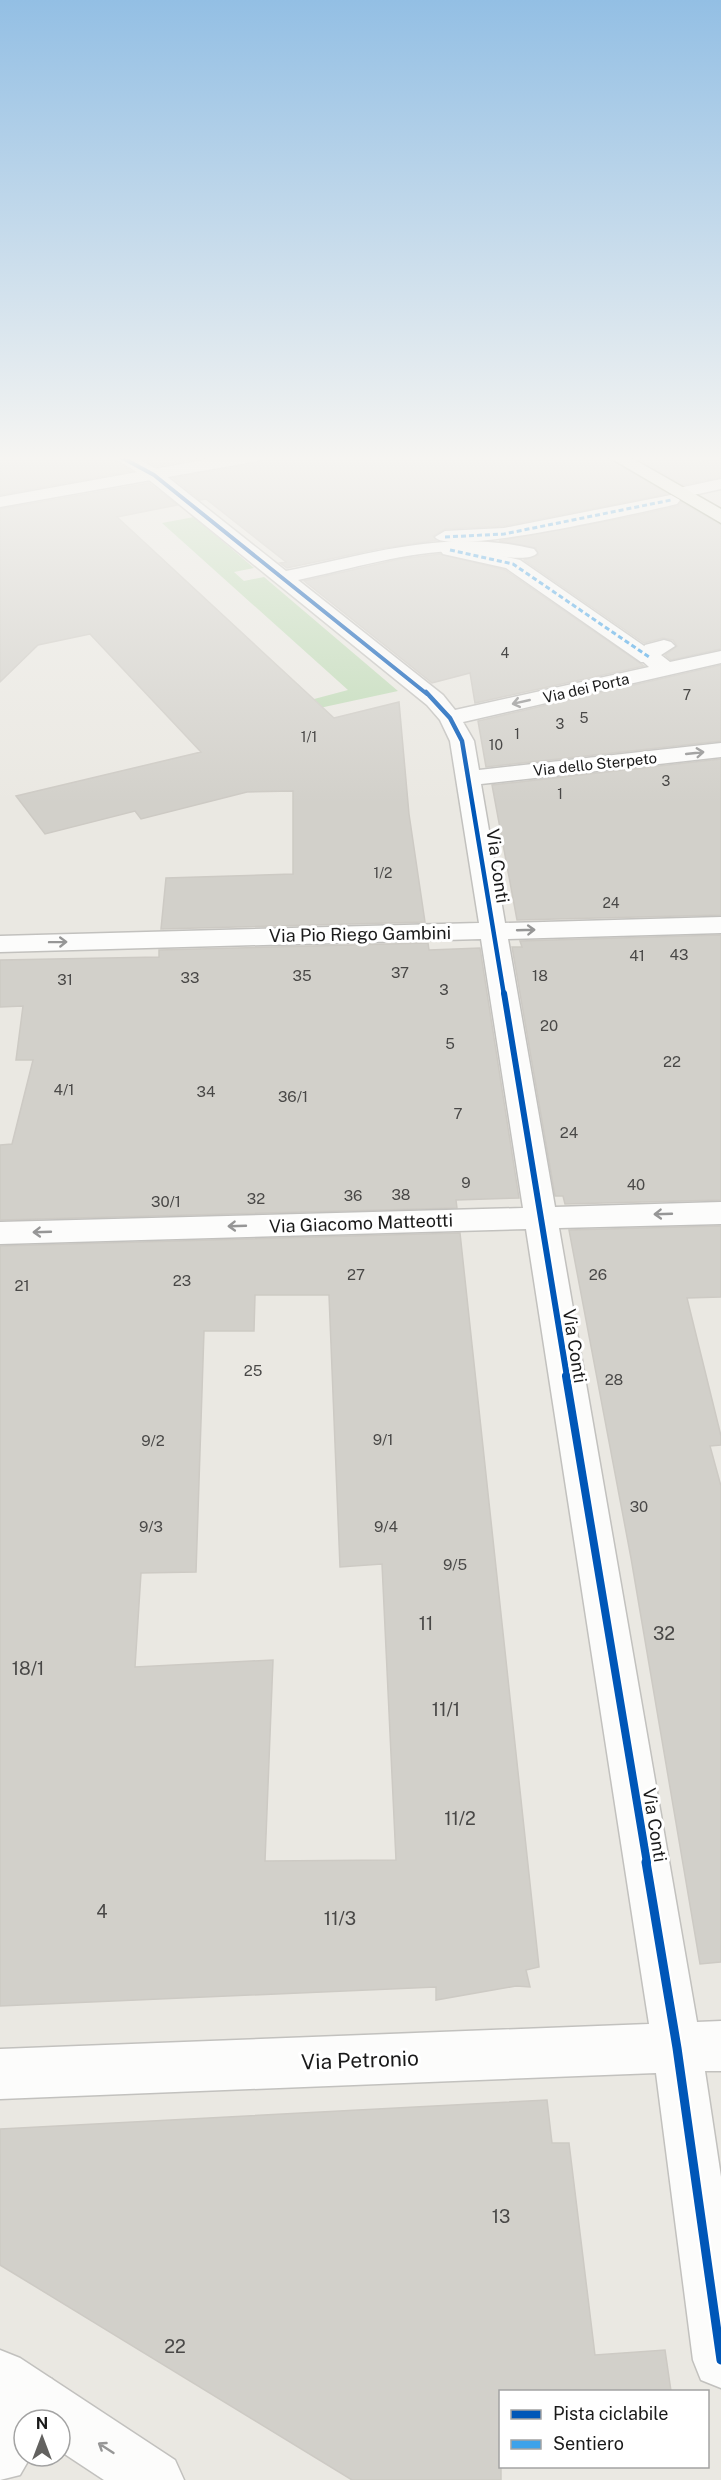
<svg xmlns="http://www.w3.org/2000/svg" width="721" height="2480" viewBox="0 0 721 2480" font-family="'Public Sans',sans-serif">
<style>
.forest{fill:#bfdab6}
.building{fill:#d2d0ca;stroke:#cdcac4;stroke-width:1.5;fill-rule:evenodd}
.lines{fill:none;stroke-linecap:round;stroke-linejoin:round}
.pedestrian-casing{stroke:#c2c1be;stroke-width:3}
.minor-casing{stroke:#c2c1be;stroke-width:3}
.tertiary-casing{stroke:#c2c1be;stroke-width:3}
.secondary-casing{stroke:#8e937b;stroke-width:3}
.pedestrian{fill:#fcfcfb;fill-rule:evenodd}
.minor{fill:#fcfcfb;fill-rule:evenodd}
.tertiary{fill:#fcfcfb;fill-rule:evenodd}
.secondary{fill:#f1f2e8;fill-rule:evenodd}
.quiet{stroke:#3da2ea;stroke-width:3;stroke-dasharray:5 3;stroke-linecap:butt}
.cycleway-far4-casing{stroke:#fff;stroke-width:6}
.cycleway-far3-casing{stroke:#fff;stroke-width:8}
.cycleway-far2-casing{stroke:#fff;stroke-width:10}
.cycleway-far1-casing{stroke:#fff;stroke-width:11}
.cycleway-casing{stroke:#fff;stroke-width:13}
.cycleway-far4{stroke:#0057b8;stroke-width:4}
.cycleway-far3{stroke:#0057b8;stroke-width:4.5}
.cycleway-far2{stroke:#0057b8;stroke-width:6}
.cycleway-far1{stroke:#0057b8;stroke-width:8}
.cycleway{stroke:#0057b8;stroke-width:9}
.oneway{stroke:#969696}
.labels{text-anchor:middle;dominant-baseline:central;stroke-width:6;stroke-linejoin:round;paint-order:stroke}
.far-number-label{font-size:14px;fill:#494847}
.far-street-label{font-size:15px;fill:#1a1a1a;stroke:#fff}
.number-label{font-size:15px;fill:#494847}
.street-label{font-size:18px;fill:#1a1a1a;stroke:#fff}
.near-number-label{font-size:18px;fill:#494847}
.near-street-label{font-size:21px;fill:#1a1a1a;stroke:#fff}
</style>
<rect width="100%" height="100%" fill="#eae8e2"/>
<path class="forest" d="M194 517 254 568 234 572 244 581 264 577 398 691 278 717 269 711 348 690 162 523Z"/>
<path class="building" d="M0 456H109L131 471 0 495Z
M138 456H212L156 466Z
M267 456H605L667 494 504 526 445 529 433 536 437 540 378 549 287 568 280 563 286 562 206 499 200 500 173 478 257 463Z
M633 456H689L699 462 721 458V477L683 485Z
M149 483 177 505 117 517 334 718 399 702 409 814 425 922 161 929 166 878 293 874V791L247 792 141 819 135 811 45 834 16 796 201 752 90 634 38 645 0 682V509Z
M681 502 721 525V649L671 660 665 655 677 646 673 640 663 638 644 643 524 560 538 555 536 548 499 541 629 517 678 506Z
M440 554 505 570 644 666 475 703 470 673 432 683 304 581 400 559Z
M721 665V741L486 767 478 721Z
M721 759V915L517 920 492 785Z
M721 935V1200L565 1204 563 1196H555L512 947H522L520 941Z
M428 943 429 950 480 948 519 1198 456 1200 457 1208 0 1220V1145L12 1144 33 1060H16L23 1006 0 1007V960L159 957V950Z
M721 1226V1297L687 1298 721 1436V1445L710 1446 721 1486V1962L700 1964 631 1558 569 1230Z
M460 1233 539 1967 526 1970 530 1987 516 1986 436 2000V1987L0 2006V1246ZM255 1295H329L340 1567 382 1564 396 1860 265 1861 273 1660 135 1667 141 1573 196 1572 204 1331H254Z
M547 2100 552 2143H569L595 2355 665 2350 671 2391H501V2480H352L0 2265V2129Z"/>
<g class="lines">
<g class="pedestrian-casing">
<path id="pedestrian" d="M671 495 680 500 677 504C647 511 449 557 435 537L445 531 504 528Z
M450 544 520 560 660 657 657 662H641L506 568 443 554 440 550 443 546Z"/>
</g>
<g class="minor-casing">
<path id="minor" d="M111 456H133L160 471 286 571C369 554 448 528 534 549L537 553C528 565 477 551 461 551 407 551 351 569 298 580L443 695 455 710 649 667 638 657 645 645 664 640 671 642 675 646 661 655 670 662 721 651V663L463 722 474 741 479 770 721 743V757L481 784 505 923 721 917V933L508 939 555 1207 721 1202V1224L559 1228 697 2022 721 2021V2071H705L721 2177V2388L701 2380 693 2360 656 2073 0 2099V2049L649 2024 526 1229 0 1244V1222L523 1208 481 939 0 952V936L479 923 450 741 440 720 427 705 148 479Z
M721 479V489L680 498 671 493 674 489Z
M32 2371 52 2379 60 2399 51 2420H24V2456H31L20 2475 0 2480V2400L12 2379Z"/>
</g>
<g class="tertiary-casing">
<path id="tertiary" d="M226 456H265L257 461 0 507V497Z
M0 2350 20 2358 175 2460 184 2480H104L60 2451V2420H24V2427L0 2411Z"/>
</g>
<g class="secondary-casing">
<path id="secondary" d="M607 456H628L721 509V523Z"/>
</g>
<use href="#pedestrian" class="pedestrian"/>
<use href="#minor" class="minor"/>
<use href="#tertiary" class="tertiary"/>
<use href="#secondary" class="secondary"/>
<path class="quiet" d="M445 537 504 534 671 500
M450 550 513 564 649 657"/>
<g class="cycleway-far4-casing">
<path id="cycleway-far4" d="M119 456 154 475 427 694"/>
</g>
<g class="cycleway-far3-casing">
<path id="cycleway-far3" d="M426 692 450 718 462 741 504 995"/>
</g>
<g class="cycleway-far2-casing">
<path id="cycleway-far2" d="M504 993 567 1377"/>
</g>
<g class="cycleway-far1-casing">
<path id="cycleway-far1" d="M566 1376 647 1863"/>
</g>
<g class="cycleway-casing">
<path id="cycleway" d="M646 1862 677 2048 721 2360"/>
</g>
<use href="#cycleway-far4" class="cycleway-far4"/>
<use href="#cycleway-far3" class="cycleway-far3"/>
<use href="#cycleway-far2" class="cycleway-far2"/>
<use href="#cycleway-far1" class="cycleway-far1"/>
<use href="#cycleway" class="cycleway"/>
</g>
<defs><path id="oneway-shaft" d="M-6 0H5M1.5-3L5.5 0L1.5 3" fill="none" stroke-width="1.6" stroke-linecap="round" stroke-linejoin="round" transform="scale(1.5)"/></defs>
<g class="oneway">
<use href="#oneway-shaft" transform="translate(521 702) rotate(167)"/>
<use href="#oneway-shaft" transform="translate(695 753) rotate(-6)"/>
<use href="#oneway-shaft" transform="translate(526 930) rotate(-2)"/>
<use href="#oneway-shaft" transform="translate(58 942) rotate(-1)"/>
<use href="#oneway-shaft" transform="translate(663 1214) rotate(178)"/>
<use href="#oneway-shaft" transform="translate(237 1226) rotate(178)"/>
<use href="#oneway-shaft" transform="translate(42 1232) rotate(178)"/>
<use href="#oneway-shaft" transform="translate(106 2448) rotate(-147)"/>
</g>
<linearGradient id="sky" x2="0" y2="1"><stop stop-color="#93bfe4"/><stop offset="0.57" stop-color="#f6f5f2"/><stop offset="1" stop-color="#f6f5f2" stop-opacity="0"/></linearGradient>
<rect width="721" height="804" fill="url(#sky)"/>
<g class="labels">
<g class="far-number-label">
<text x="505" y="653">4</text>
<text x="687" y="695">7</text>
<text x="584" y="718">5</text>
<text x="560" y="724">3</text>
<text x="517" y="734">1</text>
<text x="309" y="737">1/1</text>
<text x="496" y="745">10</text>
<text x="666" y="781">3</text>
<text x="560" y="794">1</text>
<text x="383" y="873">1/2</text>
<text x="611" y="903">24</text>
</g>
<g class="far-street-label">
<text transform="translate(586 688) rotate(-13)">Via dei Porta</text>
<text transform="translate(595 764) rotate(-6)">Via dello Sterpeto</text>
</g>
<g class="number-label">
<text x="679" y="954">43</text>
<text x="637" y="955">41</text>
<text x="400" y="972">37</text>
<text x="302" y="975">35</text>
<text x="540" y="975">18</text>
<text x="190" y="977">33</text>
<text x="65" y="979">31</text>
<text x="444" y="989">3</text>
<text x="549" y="1025">20</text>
<text x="450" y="1043">5</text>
<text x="672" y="1061">22</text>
<text x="64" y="1089">4/1</text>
<text x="206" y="1091">34</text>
<text x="293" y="1096">36/1</text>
<text x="458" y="1113">7</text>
<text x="569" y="1132">24</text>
<text x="466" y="1182">9</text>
<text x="636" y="1184">40</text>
<text x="401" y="1194">38</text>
<text x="353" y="1195">36</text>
<text x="256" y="1198">32</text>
<text x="166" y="1201">30/1</text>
<text x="356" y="1274">27</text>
<text x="598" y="1274">26</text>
<text x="182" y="1280">23</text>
<text x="22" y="1285">21</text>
<text x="253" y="1370">25</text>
<text x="614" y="1379">28</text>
<text x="383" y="1439">9/1</text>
<text x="153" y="1440">9/2</text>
<text x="639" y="1506">30</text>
<text x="151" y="1526">9/3</text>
<text x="386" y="1526">9/4</text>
<text x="455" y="1564">9/5</text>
</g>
<g class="street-label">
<text transform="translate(498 866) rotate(82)">Via Conti</text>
<text transform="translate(360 934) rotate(-1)">Via Pio Riego Gambini</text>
<text transform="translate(361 1223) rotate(-2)">Via Giacomo Matteotti</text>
<text transform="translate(575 1346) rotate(81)">Via Conti</text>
<text transform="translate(655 1825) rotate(81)">Via Conti</text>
</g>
<g class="near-number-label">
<text x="426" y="1623">11</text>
<text x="664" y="1633">32</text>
<text x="28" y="1668">18/1</text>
<text x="446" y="1709">11/1</text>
<text x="460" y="1818">11/2</text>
<text x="102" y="1911">4</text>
<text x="340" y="1918">11/3</text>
<text x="501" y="2216">13</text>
<text x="175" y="2346">22</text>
</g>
<g class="near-street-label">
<text transform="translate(360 2060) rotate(-2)">Via Petronio</text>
</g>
</g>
<rect x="499" y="2390" width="210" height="78" fill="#ffffff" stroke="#a3a3a3" stroke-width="1.5"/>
<rect x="511" y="2410" width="30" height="9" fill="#0057b8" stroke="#a3a3a3" stroke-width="1.5"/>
<text x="553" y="2420" font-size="18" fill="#1a1a1a">Pista ciclabile</text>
<rect x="511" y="2440" width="30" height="9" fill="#3da2ea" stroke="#a3a3a3" stroke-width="1.5"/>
<text x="553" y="2450" font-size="18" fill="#1a1a1a">Sentiero</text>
<g transform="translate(42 2438)"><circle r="28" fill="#ffffff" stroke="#a3a3a3" stroke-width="1.5"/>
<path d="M0-4.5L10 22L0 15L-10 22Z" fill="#636260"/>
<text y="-9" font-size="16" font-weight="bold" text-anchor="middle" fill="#1a1a1a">N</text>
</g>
</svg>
